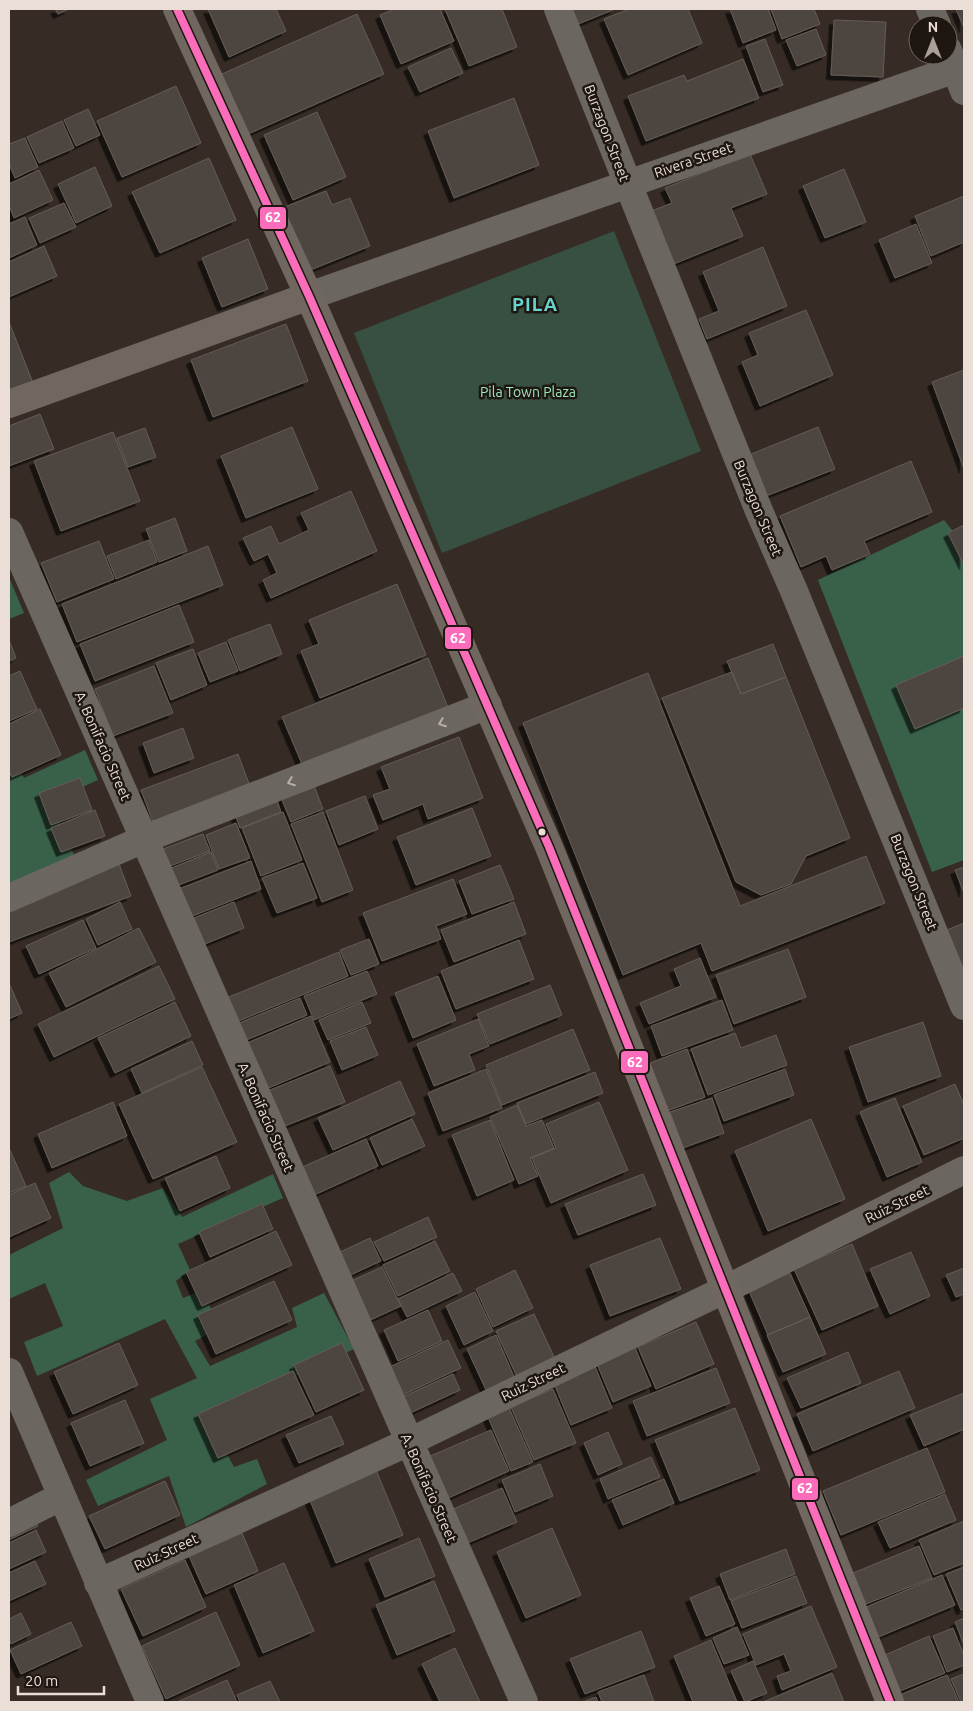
<svg xmlns="http://www.w3.org/2000/svg" width="973" height="1711" viewBox="0 0 973 1711" font-family="Ubuntu,sans-serif">
<style>
.green{fill:#385041}
.forest{fill:#39614a}
.building{fill:#4e453f;stroke:#655c56;filter:url(#shadow)}
.lines{fill:none;stroke-linecap:round;stroke-linejoin:round}
.street{stroke:#6c6660;stroke-width:28}
.secondary{stroke:#706860;stroke-width:28}
.bus-1-casing{stroke:#1e1610;stroke-width:11}
.bus-1{stroke:#fb6dba;stroke-width:8}
.oneway{stroke:#b8aea7}
.bus-dot{fill:#eaded6;stroke:#1e1610;stroke-width:2}
.labels{text-anchor:middle;dominant-baseline:central;stroke-width:5;stroke-linejoin:round;paint-order:stroke}
.street-label{font-size:14px;fill:#eaded6;stroke:#1e1610}
.park-label{font-size:14px;fill:#9ae7bc;stroke:#1e1610}
.district-label{font-size:19px;font-weight:bold;letter-spacing:1px;fill:#68d4d0;stroke:#1e1610}
.line-badge{stroke:#1e1610;stroke-width:2}
.badge-label{font-size:14px;text-anchor:middle;font-weight:bold;fill:#fff}
</style>
<defs>
<filter id="shadow"><feDropShadow dx="-4.5" dy="4.5" stdDeviation="0" flood-color="#0009"/></filter>
</defs>
<rect width="100%" height="100%" fill="#362c25"/>
<path class="green" d="M614 231 701 451 442 553 354 333Z"/>
<path class="forest" d="M944 520 956 535 964 554V860L932 872 818 580Z
M9 577 24 613 9 619Z
M85 750 98 780 51 801 77 862 9 890V759L13 758 24 778Z
M69 1172 83 1186 127 1201 163 1188 182 1217 273 1174 283 1198 178 1244 190 1270 176 1281 183 1298 203 1290 219 1328 195 1341 210 1366 297 1327 292 1308 324 1293 354 1349 207 1417 234 1467 257 1459 267 1484 186 1527 169 1476 98 1506 86 1480 167 1440 150 1399 197 1378 165 1319 37 1376 24 1342 63 1326 45 1283 9 1299V1255L63 1228 49 1183Z"/>
<path class="building" d="M55 9H69L58 14Z
M208 9H276L286 31 229 57Z
M395 9H440L454 41 401 64 380 15Z
M445 9H502L517 47 469 66Z
M569 9H615L576 25Z
M629 9H688L702 43 628 75 604 19Z
M730 9H768L776 30 743 43Z
M771 9H814L820 24 782 39Z
M956 9H964V28Z
M357 14 384 74 239 138 213 78Z
M834 20 886 22 883 77 831 75Z
M816 29 826 55 797 66 786 40Z
M765 39 783 85 763 92 746 46Z
M451 48 463 73 420 92 408 67Z
M743 59 759 98 646 141 628 96 684 75 687 81Z
M176 86 201 143 122 177 97 121Z
M514 98 539 165 454 198 428 131Z
M88 109 100 135 76 146 64 120Z
M317 112 346 177 293 200 264 135Z
M62 121 74 148 39 163 27 137Z
M25 138 38 167 15 178 9 164V144Z
M750 154 767 194 731 208 743 236 671 265 649 212 672 203 665 188Z
M209 158 236 220 160 253 132 192Z
M95 167 112 206 76 223 58 184Z
M844 169 866 222 825 238 803 186Z
M39 170 53 200 14 218 9 205V184Z
M326 191 332 205 350 198 370 246 308 271 282 208Z
M964 196V242L931 256 915 216Z
M64 203 76 227 40 243 29 218Z
M25 217 37 245 9 258V224Z
M916 224 932 263 895 278 879 240Z
M248 239 268 289 222 307 202 258Z
M44 246 57 276 9 297V262Z
M763 247 787 306 707 339 699 319 719 311 703 272Z
M806 310 833 375 760 406 742 362 758 355 749 333Z
M9 322 33 383 9 392Z
M286 324 308 381 213 417 191 360Z
M964 370V469L932 382Z
M40 414 54 449 9 466V426Z
M292 427 318 489 246 518 221 456Z
M818 427 835 469 761 498 744 457Z
M145 428 156 457 128 467 117 438Z
M113 432 140 501 61 531 34 461Z
M911 461 932 512 864 541 870 554 832 570 826 556 801 567 780 516Z
M351 491 377 551 271 598 263 580 277 573 268 554 254 561 243 538 271 526 279 544 309 530 301 513Z
M175 518 187 551 159 562 146 529Z
M964 525V565L948 533Z
M149 540 157 562 116 579 107 556Z
M99 541 114 579 57 602 41 563Z
M208 546 223 585 77 642 62 604Z
M397 584 426 655 320 698 301 651 319 644 309 620Z
M179 605 194 642 95 681 80 644Z
M270 624 282 654 240 671 228 640Z
M9 640 16 658 9 661Z
M226 642 238 671 210 682 198 653Z
M773 644 786 677 741 694 727 661Z
M193 649 207 685 171 700 156 663Z
M964 656V708L915 729 896 685Z
M428 658 449 710 302 764 282 717Z
M154 666 173 713 113 736 95 689Z
M20 671 37 709 9 721V676Z
M732 672 741 694 786 677 850 838 806 856 791 884 761 895 736 882 662 698Z
M648 673 740 906 866 856 885 903 712 971 701 943 623 975 523 723Z
M40 709 61 755 12 777 9 771V724Z
M183 728 194 758 154 773 143 743Z
M459 737 483 798 428 819 423 804 383 820 373 795 390 789 381 767Z
M238 754 251 789 154 825 141 790Z
M80 778 92 810 51 825 39 793Z
M313 783 323 809 291 822 280 795Z
M275 795 281 812 240 828 234 811Z
M365 796 378 829 339 845 326 811Z
M472 808 491 856 416 885 397 837Z
M95 810 105 836 61 852 51 828Z
M283 812 302 860 261 876 242 828Z
M323 812 353 890 322 902 291 824Z
M236 823 250 858 219 869 206 835Z
M203 834 210 851 170 866 163 849Z
M211 852 218 870 176 886 169 869Z
M251 861 261 889 190 917 179 889Z
M303 863 317 898 277 913 262 878Z
M119 864 131 896 9 942V905Z
M500 865 514 899 472 914 459 881Z
M964 867V893L955 870Z
M453 879 467 914 436 926 441 939 382 961 363 913Z
M120 902 132 929 98 945 86 919Z
M234 902 244 928 205 944 194 918Z
M514 902 526 934 454 962 441 930Z
M83 920 96 948 39 974 26 946Z
M964 923V978L942 932Z
M139 928 156 962 66 1007 49 973Z
M369 939 379 964 351 975 340 950Z
M519 940 534 979 456 1009 441 971Z
M788 949 806 997 734 1024 716 975Z
M339 952 348 976 229 1025 219 1001Z
M700 958 716 997 649 1024 640 1003 681 986 674 969Z
M159 966 175 999 54 1057 38 1024Z
M367 971 377 994 314 1020 304 996Z
M438 976 456 1020 413 1038 395 993Z
M9 983 22 1013 9 1019Z
M550 985 562 1015 490 1044 477 1014Z
M300 998 307 1015 239 1043 232 1026Z
M722 1000 733 1030 662 1056 651 1026Z
M175 1002 191 1036 115 1073 98 1038Z
M362 1002 371 1023 328 1040 319 1020Z
M311 1016 330 1062 259 1092 240 1046Z
M478 1019 489 1046 469 1054 475 1070 434 1086 417 1044Z
M923 1022 941 1076 868 1102 849 1047Z
M366 1027 378 1055 342 1070 330 1041Z
M573 1029 590 1070 502 1105 486 1065Z
M735 1033 741 1048 776 1035 787 1065 708 1095 691 1049Z
M192 1041 203 1065 142 1093 131 1069Z
M687 1049 705 1097 667 1111 650 1063Z
M330 1066 345 1102 275 1130 260 1094Z
M202 1067 237 1142 153 1179 119 1104Z
M486 1069 502 1108 443 1131 428 1093Z
M785 1069 794 1095 724 1121 714 1095Z
M595 1072 603 1093 526 1124 517 1103Z
M400 1081 415 1114 333 1150 318 1118Z
M955 1084 964 1105V1138L924 1155 903 1106Z
M712 1098 724 1133 683 1148 670 1112Z
M895 1098 922 1162 887 1177 860 1112Z
M113 1102 127 1136 52 1168 38 1134Z
M599 1102 628 1170 551 1203 532 1158 556 1148 546 1124Z
M517 1105 526 1126 542 1120 554 1148 530 1158 538 1176 519 1184 490 1117Z
M412 1119 425 1146 382 1165 370 1138Z
M811 1119 845 1199 768 1231 735 1151Z
M490 1120 514 1180 477 1196 452 1135Z
M366 1139 378 1166 312 1196 300 1168Z
M9 1148 26 1186 9 1193Z
M216 1156 230 1188 180 1211 165 1178Z
M643 1174 656 1205 578 1235 565 1204Z
M35 1183 51 1218 9 1237V1195Z
M262 1204 273 1229 210 1257 199 1232Z
M428 1217 437 1237 384 1261 374 1242Z
M276 1231 292 1265 202 1306 186 1272Z
M370 1238 381 1261 344 1278 334 1255Z
M660 1238 681 1289 610 1316 590 1265Z
M435 1241 450 1271 398 1296 383 1265Z
M852 1244 878 1306 822 1330 794 1269Z
M911 1252 930 1296 890 1314 870 1269Z
M382 1267 401 1306 366 1322 347 1283Z
M964 1268V1294L956 1297 946 1275Z
M515 1270 533 1308 493 1327 476 1289Z
M453 1273 462 1291 407 1317 398 1299Z
M790 1273 810 1317 768 1335 749 1291Z
M274 1281 292 1320 216 1354 198 1315Z
M475 1292 493 1331 464 1345 446 1306Z
M428 1310 442 1341 398 1361 384 1330Z
M534 1314 555 1359 517 1377 496 1331Z
M810 1317 826 1354 783 1372 767 1335Z
M696 1322 714 1364 656 1389 638 1347Z
M496 1335 515 1379 487 1392 467 1349Z
M448 1340 461 1368 394 1399 381 1371Z
M119 1343 138 1385 73 1414 54 1372Z
M342 1343 364 1390 316 1412 294 1365Z
M633 1343 651 1386 613 1402 595 1359Z
M848 1352 861 1383 801 1408 787 1378Z
M594 1364 612 1408 571 1425 553 1381Z
M716 1368 730 1403 647 1436 633 1401Z
M293 1371 314 1415 218 1458 198 1414Z
M899 1371 915 1408 813 1451 797 1414Z
M453 1374 460 1390 406 1415 398 1399Z
M553 1389 576 1443 534 1460 511 1407Z
M964 1393V1429L924 1446 910 1415Z
M125 1400 144 1443 90 1466 71 1423Z
M506 1401 533 1462 511 1471 485 1410Z
M735 1408 760 1470 680 1501 655 1440Z
M331 1416 344 1444 299 1463 286 1435Z
M491 1430 509 1471 446 1499 428 1457Z
M608 1432 622 1464 598 1475 584 1443Z
M927 1448 945 1492 841 1535 823 1491Z
M651 1457 660 1477 608 1499 600 1479Z
M540 1464 553 1496 515 1512 502 1480Z
M376 1470 403 1535 336 1563 309 1498Z
M664 1479 674 1503 623 1525 612 1500Z
M165 1481 180 1515 105 1549 89 1516Z
M502 1488 517 1522 465 1544 451 1510Z
M945 1494 956 1520 890 1548 878 1522Z
M32 1514 38 1526 9 1540V1524Z
M964 1521V1563L934 1575 919 1540Z
M552 1528 581 1595 526 1618 497 1552Z
M36 1530 46 1552 9 1569V1543Z
M242 1533 258 1571 206 1594 189 1556Z
M419 1538 435 1576 385 1597 369 1559Z
M919 1546 932 1578 866 1604 853 1573Z
M786 1549 795 1574 730 1600 720 1574Z
M185 1560 206 1607 143 1636 121 1589Z
M35 1561 46 1584 9 1601V1573Z
M284 1563 314 1631 263 1653 234 1585Z
M964 1567V1609L961 1610 946 1574Z
M942 1575 955 1605 876 1638 864 1608Z
M796 1576 807 1603 742 1628 731 1601Z
M434 1581 455 1631 397 1655 376 1605Z
M719 1586 735 1624 706 1636 690 1598Z
M811 1606 837 1667 782 1690 777 1676 791 1671 784 1654 756 1665 743 1634Z
M216 1612 240 1665 166 1699 142 1646Z
M21 1613 31 1634 11 1644 9 1638V1619Z
M964 1618V1645L955 1622Z
M71 1622 82 1646 21 1674 10 1650Z
M737 1627 749 1655 724 1664 713 1638Z
M953 1628 964 1656V1665L947 1672 933 1636Z
M641 1631 655 1667 585 1694 570 1659Z
M929 1636 945 1673 900 1691 885 1655Z
M711 1640 737 1702H693L674 1656Z
M455 1648 480 1702H440L422 1664Z
M753 1661 767 1693 745 1702 731 1671Z
M832 1673 844 1702H763Z
M964 1674V1702H961L951 1679Z
M644 1675 654 1702H602L598 1692Z
M947 1675 959 1702H903L900 1695Z
M227 1680 237 1702H177Z
M270 1681 280 1702H240L237 1695Z
M596 1697 598 1702H583Z"/>
<g class="lines">
<path class="street" d="M558 9 759 511 794 591 964 1006
M930 9 937 25
M948 50 964 91
M309 296 964 66
M9 532 524 1702
M9 898 144 839 488 705
M9 1372 150 1702
M9 1523 62 1496
M98 1583 409 1442 726 1289 964 1170"/>
<path class="secondary" d="M177 9 309 296 549 847 890 1702
M9 404 309 296"/>
<g class="bus-1-casing">
<path id="bus-1" d="M177 9 309 296 549 847 890 1702"/>
</g>
<use href="#bus-1" class="bus-1"/>
</g>
<defs><path id="oneway-chevron" d="M-2-3.5L2.5 0L-2 3.5" fill="none" stroke-width="1.6" stroke-linecap="round" stroke-linejoin="round" transform="scale(1.25)"/></defs>
<g class="oneway">
<use href="#oneway-chevron" transform="translate(442 723) rotate(159)"/>
<use href="#oneway-chevron" transform="translate(291 782) rotate(159)"/>
</g>
<circle class="bus-dot" cx="542" cy="832" r="4.5"/>
<g class="labels">
<g class="street-label">
<text transform="translate(607 133) rotate(69)">Burzagon Street</text>
<text transform="translate(693 160) rotate(-19)">Rivera Street</text>
<text transform="translate(758 508) rotate(67)">Burzagon Street</text>
<text transform="translate(103 746) rotate(66)">A. Bonifacio Street</text>
<text transform="translate(914 882) rotate(68)">Burzagon Street</text>
<text transform="translate(266 1117) rotate(66)">A. Bonifacio Street</text>
<text transform="translate(897 1204) rotate(-26)">Ruiz Street</text>
<text transform="translate(533 1382) rotate(-26)">Ruiz Street</text>
<text transform="translate(429 1488) rotate(66)">A. Bonifacio Street</text>
<text transform="translate(166 1552) rotate(-25)">Ruiz Street</text>
</g>
<g class="park-label">
<text x="528" y="392">Pila Town Plaza</text>
</g>
<g class="district-label">
<text x="535" y="304">PILA</text>
</g>
</g>
<g class="line-badge">
<rect x="259" y="206" width="28" height="24" rx="5" fill="#fb6dba"/>
<rect x="444" y="626" width="28" height="24" rx="5" fill="#fb6dba"/>
<rect x="620" y="1050" width="29" height="24" rx="5" fill="#fb6dba"/>
<rect x="791" y="1477" width="28" height="24" rx="5" fill="#fb6dba"/>
</g>
<g class="badge-label">
<text x="273" y="222">62</text>
<text x="458" y="643">62</text>
<text x="635" y="1067">62</text>
<text x="805" y="1493">62</text>
</g>
<rect width="973" height="1711" fill="none" stroke="#eaded6" stroke-width="20"/>
<g transform="translate(933 40)"><circle r="24" fill="#1e1610" stroke="#70665f"/>
<path d="M0-4L9 19L0 12L-9 19Z" fill="#aba098"/>
<text y="-8" font-size="14" font-weight="bold" text-anchor="middle" fill="#eaded6">N</text>
</g>
<path d="M18 1686v8h86v-8" fill="none" stroke="#eaded6" stroke-width="2.5"/>
<text x="25" y="1686" font-size="15" fill="#eaded6" stroke="#1e1610" stroke-width="4" paint-order="stroke">20 m</text>
</svg>
